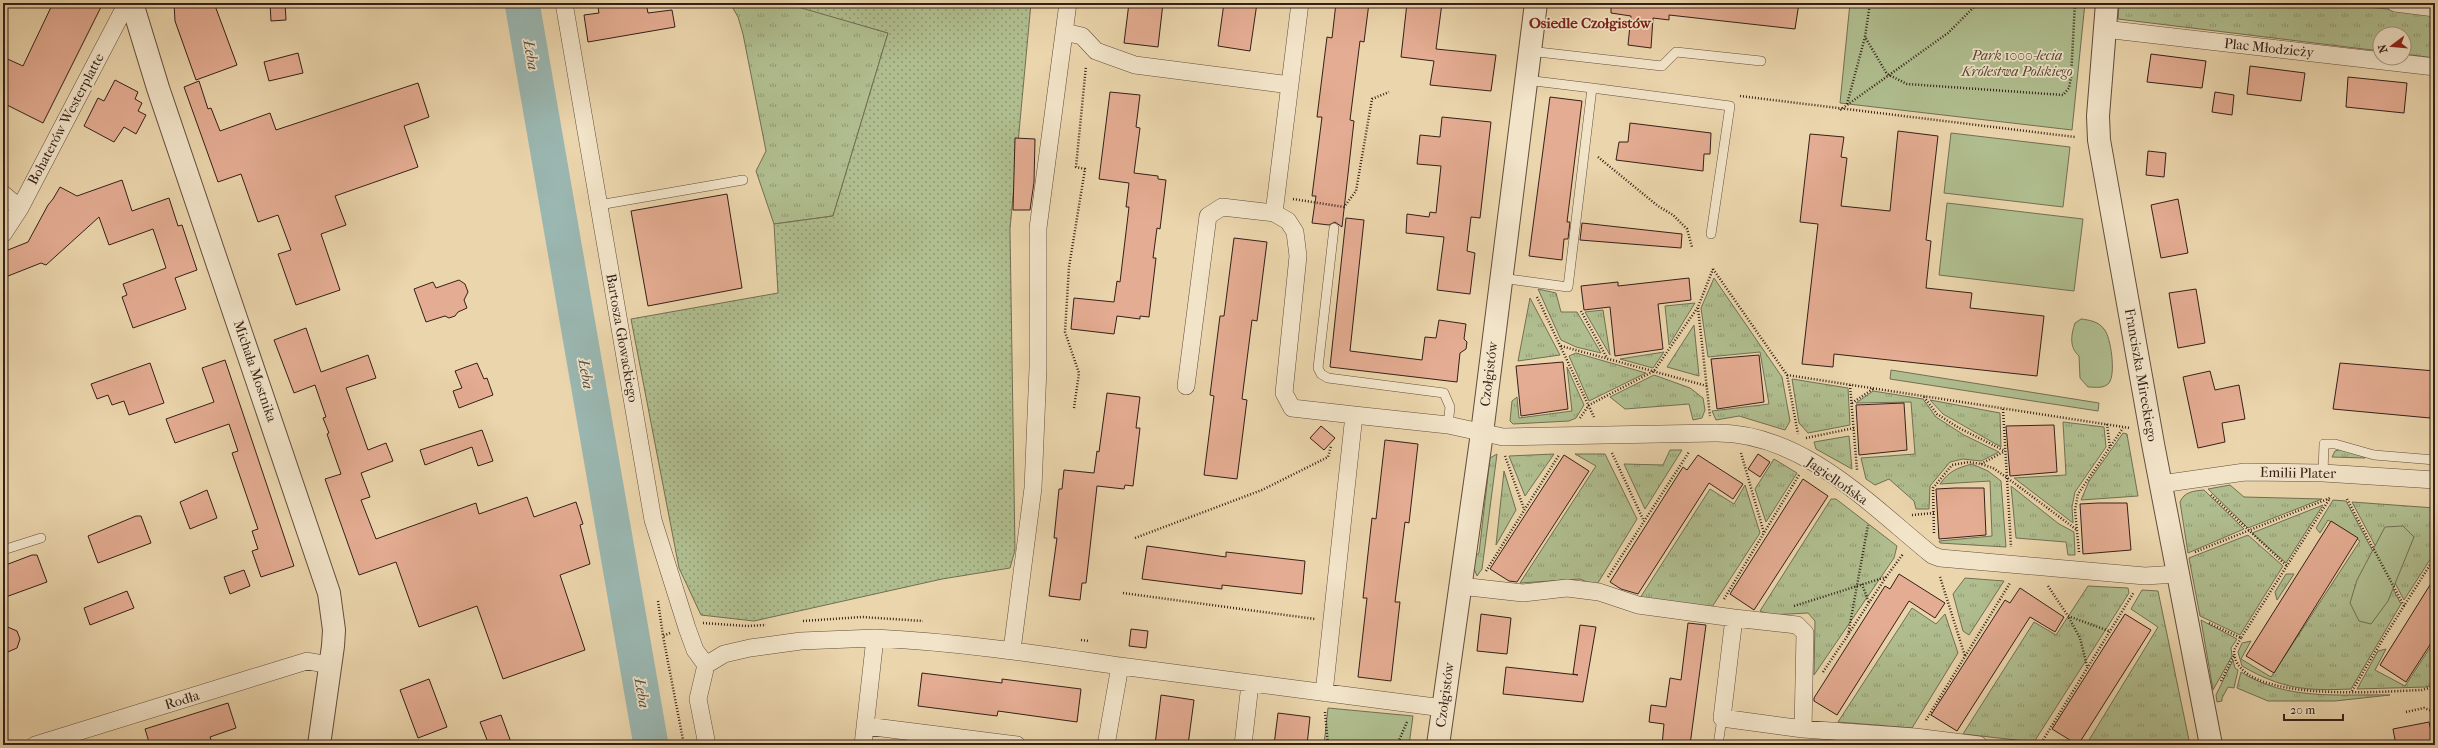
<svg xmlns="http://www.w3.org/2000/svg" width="2438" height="748" viewBox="0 0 2438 748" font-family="'IM FELL French Canon',serif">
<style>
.grass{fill:url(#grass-tufts);stroke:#726f54}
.park{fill:#b0be8f;stroke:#726f54}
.garden{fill:url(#garden-dots);stroke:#726f54}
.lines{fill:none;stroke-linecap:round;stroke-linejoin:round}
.river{stroke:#9ab7b1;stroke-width:35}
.building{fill:#e4ac92;stroke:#352018}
.service-casing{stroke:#624d3d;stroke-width:10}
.minor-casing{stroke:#624d3d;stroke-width:18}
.tertiary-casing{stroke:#624d3d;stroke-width:24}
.path{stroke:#352018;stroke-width:2.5;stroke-dasharray:1 2;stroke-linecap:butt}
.service{stroke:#f2e4c9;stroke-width:9}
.minor{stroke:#f2e4c9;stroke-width:17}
.tertiary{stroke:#f2e4c9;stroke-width:22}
.labels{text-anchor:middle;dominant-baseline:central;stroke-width:3.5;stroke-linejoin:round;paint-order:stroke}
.street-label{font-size:14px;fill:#352018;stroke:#f2e4c9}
.park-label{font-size:14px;font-style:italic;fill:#544836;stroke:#f2e4c9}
.neighbourhood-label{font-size:15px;font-weight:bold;fill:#7a1f14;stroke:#f2e4c9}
.water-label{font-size:15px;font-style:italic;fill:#534d46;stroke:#f2e4c9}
</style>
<defs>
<pattern id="grass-tufts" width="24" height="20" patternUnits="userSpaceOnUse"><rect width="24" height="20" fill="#b0be8f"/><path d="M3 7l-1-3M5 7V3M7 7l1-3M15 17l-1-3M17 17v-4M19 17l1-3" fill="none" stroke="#909a74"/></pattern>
<pattern id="garden-dots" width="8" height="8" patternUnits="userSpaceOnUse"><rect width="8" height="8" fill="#b0be8f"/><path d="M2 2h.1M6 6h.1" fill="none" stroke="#909a74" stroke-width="1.8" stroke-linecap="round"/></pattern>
</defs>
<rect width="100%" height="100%" fill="#ebd5ac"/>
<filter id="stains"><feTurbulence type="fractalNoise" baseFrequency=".005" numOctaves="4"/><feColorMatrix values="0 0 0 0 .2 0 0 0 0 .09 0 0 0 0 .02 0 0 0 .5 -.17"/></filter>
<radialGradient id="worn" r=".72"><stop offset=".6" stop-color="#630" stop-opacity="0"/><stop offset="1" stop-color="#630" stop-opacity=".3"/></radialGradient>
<path class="grass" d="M730 3H788L888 33 833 216 774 224 756 171 766 151 743 34 738 17Z
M2119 3H2330L2435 14V58L2404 54V34H2380V51L2118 19Z
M1714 278 1782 377 1790 421 1785 430 1739 416 1716 420 1712 411 1769 404 1760 352 1708 357 1701 308Z
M1538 289 1556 293 1561 312H1577L1601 353 1576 347 1561 340Z
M1530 298 1560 355 1518 361Z
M1695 303 1669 345 1665 306Z
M1603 310 1610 355 1585 312Z
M1694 325 1699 376 1667 367Z
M1664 352 1653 368 1620 359Z
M1576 353 1646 373 1589 401 1569 356Z
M1567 367 1584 405 1576 418 1569 421 1513 424 1510 421 1512 401 1517 397 1519 418 1572 411Z
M1654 375 1690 388 1703 398 1705 410 1702 418 1693 420 1689 404 1625 409 1610 397Z
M1792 379 1848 388 1850 425 1808 433 1799 423Z
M1873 391 1923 399 1936 417 1964 435 1999 452 1981 461 1963 459 1950 462 1930 486 1929 509H1916L1914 501 1889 479 1875 485 1866 479 1861 458 1915 454 1911 402 1856 403Z
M1930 400 2000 413 2001 447 1943 414Z
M2063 422 2104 427 2106 447 2075 492 2072 507 2073 523 2014 478 2066 475Z
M2123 433 2127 434 2128 440 2138 496 2081 500 2089 481Z
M1849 436 1852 469 1816 449 1814 442Z
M2342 449 2364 456 2365 458 2332 457 2335 451Z
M1670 450H1682L1645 509 1624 464 1663 465Z
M1497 454 1482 569 1477 576 1473 566 1475 556 1479 553 1490 458Z
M1554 454 1525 496 1509 456Z
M1575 454H1605L1637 519 1596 586 1580 579 1520 583 1596 466Z
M1774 459 1797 473 1766 522 1755 489Z
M1972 464 1988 471 2001 481 2006 547 1940 543 1939 541 1992 536 1990 481 1940 484C1949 471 1957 468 1972 464Z
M1504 471 1516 510 1496 545Z
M1745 485 1760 533 1712 607 1640 598 1710 489 1734 504Z
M2230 485 2244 497 2322 499 2248 528 2208 489Z
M2011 486 2059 524 2074 532 2075 555H2068L2066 542 2016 538Z
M2204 490 2244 529 2188 553 2180 502C2184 492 2193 491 2204 490Z
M1831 499H1836L1897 546 1894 558 1814 675 1815 621 1808 613 1771 615 1760 611Z
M2333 500 2346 501 2401 604 2351 689C2305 691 2282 689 2242 666L2238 652 2242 643 2251 641 2241 659 2271 677 2360 541 2328 520 2320 533 2316 528Z
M2352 502 2435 508V552L2404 600Z
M2323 505 2286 563 2252 533Z
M2248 535 2283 566 2240 635 2200 616 2189 558Z
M2286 574H2294L2277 600 2275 592Z
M1965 578 2004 581 1969 635 1963 631 1953 594Z
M2088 586 2128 588 2129 593 2034 742 1963 734 2034 622 2056 635Z
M2142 590 2158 591 2190 745H2086L2158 627 2131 609Z
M1912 608 1936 624 1945 614 1958 653 1912 728 1838 722Z
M2201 620 2237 639 2231 648 2232 656 2213 690Z
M2435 640V684L2426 687 2357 689 2378 651 2386 649 2375 670 2405 686Z
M2233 660 2235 668 2238 670 2234 688 2228 687 2222 698V701L2217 702 2216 695Z
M2241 672C2287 701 2338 694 2390 695L2335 701H2268L2237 688Z"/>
<path class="park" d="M1850 3H2085L2072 130 1840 103Z
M1951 133 2070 147 2063 207 1944 193Z
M1947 203 2083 219 2074 291 1939 275Z
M2081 319C2090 320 2099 322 2104 329 2111 337 2116 374 2109 383 2104 389 2095 387 2088 387L2080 378 2079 356C2069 347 2071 335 2075 323Z
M1891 370 2099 403 2098 411 1890 379Z
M2403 526 2414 537 2388 601 2371 624 2359 621 2350 603 2357 580 2385 527Z
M1328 708 1413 716 1409 745H1324Z"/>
<path class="garden" d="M784 3H1031L1010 229 1015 550 1010 568 942 579 754 621 701 615 679 568 631 319 778 293 774 224 833 216 888 33Z"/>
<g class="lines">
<path class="river" d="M522 3 651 745"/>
</g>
<path class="building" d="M53 3H103L43 123 3 103V57L23 66Z
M174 3H214L237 65 196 80 175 21Z
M270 3H285L286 20 271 21Z
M636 3H646L648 13 672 10 675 27 588 42 584 15 599 13 598 7Z
M1129 3H1163L1158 47 1124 43Z
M1224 3H1257L1250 51 1218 46Z
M1336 3H1369L1364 42 1360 41 1350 120 1354 121 1342 227 1335 222 1329 225 1312 223 1316 196H1312L1322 117H1317L1327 37 1332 38Z
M1407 3H1442L1436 49 1496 55 1491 91 1430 85 1434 61 1401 57Z
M1611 3H1799L1795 29 1669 15V20L1653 18 1651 48 1628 45 1631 16 1611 13Z
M298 53 303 73 269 81 264 62Z
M2151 54 2206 61 2202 88 2147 82Z
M2250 66 2305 73 2301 101 2247 94Z
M2348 77 2407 83 2404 113 2346 107Z
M115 80 138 92 135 99 142 103 138 111 146 115 136 134 124 127 114 142 84 126 98 98 104 101Z
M199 81 208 109 211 108 220 131 270 113 276 130 418 83 429 117 404 126 418 167 335 196 346 225 321 234 340 290 296 305 278 254 291 250 278 215 258 222 241 174 218 182 184 87Z
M1110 92 1140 95 1136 127 1140 128 1134 173 1158 176V179L1166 180 1160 229 1157 228 1153 258H1156L1149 317 1140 316V319L1117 316 1114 334 1071 329 1074 298 1114 302 1117 281 1120 282 1129 207H1126L1129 183 1099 179Z
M2215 92 2234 95 2232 115 2212 112Z
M1550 97 1582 101 1567 222H1570L1568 239H1564L1562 260 1529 256Z
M1442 117 1491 122 1480 218 1471 217 1467 251 1475 253 1470 294 1437 290 1444 237 1406 233 1407 214 1429 217 1430 212 1436 213 1441 166 1417 164 1420 135 1440 137Z
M1630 123 1711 133 1710 154H1704L1703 171 1616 160 1619 142H1628Z
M1898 131 1938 136 1926 240 1931 241 1926 288 1972 293 1970 308 2044 316 2037 376 1834 354 1833 367 1802 364 1818 224 1800 222 1810 134 1844 137 1841 157 1847 158 1841 206 1890 211Z
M1015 138 1035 139 1034 182 1030 210H1013Z
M2148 151 2166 153 2164 177 2146 175Z
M122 180 132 211 169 198 178 226 182 225 197 270 175 278 186 309 133 328 122 297 127 295 123 284 166 268 153 229 109 245 99 217 46 265 41 263 3 278V252L28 242 48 205 53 199 60 187 77 196Z
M727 194 742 288 648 306 631 211Z
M2178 199 2188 253 2161 258 2151 205Z
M1346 218 1364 220 1350 351 1422 360 1425 337 1436 338 1439 320 1466 324 1464 339 1467 342 1466 349 1460 353 1457 382 1330 367Z
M1582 223 1682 234 1681 248 1580 240Z
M1234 238 1267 242 1257 321 1252 320 1242 399 1247 400 1237 479 1204 475 1214 396 1210 395 1220 316H1224Z
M1689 278 1691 300 1658 304 1663 349 1615 356 1610 307 1584 310 1581 286 1618 282V286Z
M459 280 465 284 468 292 464 300 467 308 458 312 455 316 449 318 445 316 426 322 414 289 433 282 436 288Z
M2196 289 2205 343 2178 348 2169 293Z
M306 328 321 372 368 355 376 378 346 388 368 450 386 443 393 461 361 473 370 497 361 500 376 539 476 503 479 514 527 497 534 517 576 502 583 524 580 525 590 564 560 575 585 650 503 679 477 606 419 627 396 562 359 575 325 479 341 474 327 434 329 433 323 418 326 417 315 385 294 393 274 340Z
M1759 355 1764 402 1717 409 1711 359Z
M225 360 294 566 261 577 252 551 258 549 252 531 258 529 232 453 238 451 229 424 175 443 166 419 214 402 202 368Z
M1563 362 1568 409 1521 416 1516 366Z
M150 363 164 403 129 415 124 401 112 405 108 395 97 399 91 384Z
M477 363 484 379 487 378 493 395 459 408 453 391 462 388 455 371Z
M2340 363 2435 371V391H2433L2430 418 2333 409Z
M2210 371 2215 390 2239 385 2245 419 2222 423 2225 442 2198 448 2183 377Z
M1107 393 1140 397 1136 428H1140L1133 486 1125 485 1124 489 1097 486 1086 583H1082L1080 600 1049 596 1057 538H1054L1059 489H1062L1064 470 1094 473 1097 451 1099 452Z
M1904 403 1907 450 1859 455 1856 405Z
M2054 425 2057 472 2010 476 2006 426Z
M1321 426 1335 438 1324 450 1310 438Z
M482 430 493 461 478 466 472 447 425 465 420 450Z
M1385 440 1418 444 1409 523 1405 522 1395 602H1400L1391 681 1358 677 1367 598H1363L1372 518 1376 519Z
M1758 454 1770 462 1760 477 1748 469Z
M1564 455 1589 471 1517 582 1509 581 1490 569Z
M1698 455 1743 484 1733 499 1709 483 1638 594 1621 589 1610 582 1683 467 1687 470Z
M1803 479 1828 496 1754 610 1730 594Z
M1955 488H1984L1986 535 1939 539 1936 489Z
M207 490 217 518 190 529 180 502Z
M2098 503H2127L2131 550 2083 554 2080 504Z
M136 516H141L151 543 98 563 88 536Z
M2331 521 2358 538 2274 673 2246 656Z
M1147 546 1226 557V552L1305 561 1302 594 1222 585V589L1142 579Z
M32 555H37L47 582 3 598V566Z
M244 570 250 586 230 594 224 577Z
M1899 574 1945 603 1935 618 1909 601 1837 715 1814 701V698L1885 586 1890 589Z
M2435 577V637L2406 682 2380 665Z
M2020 588 2064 617 2055 632 2030 617 1957 731 1931 715 2005 600 2010 603Z
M127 591 134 608 90 625 84 608Z
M1481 614 1511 618 1507 654 1477 651Z
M2125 614 2151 630 2078 745 2052 729Z
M1688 623 1706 625 1690 745H1662L1664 724 1649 722 1651 705 1666 707 1670 678 1681 680Z
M3 625 17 631 20 639 17 648 3 654Z
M1580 625 1596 627 1583 702 1503 694 1506 667 1578 675 1573 674Z
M1131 629 1148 631 1146 648 1129 646Z
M922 673 1002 683V679L1081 689 1077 722 998 711 997 716 918 706Z
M429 679 447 727 418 738 400 690Z
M1161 695 1194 700 1188 745H1155Z
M228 703 236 728 210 737 213 745H150L145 729Z
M1278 713 1310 717 1307 745H1274Z
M501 715 512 745H489L480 722Z
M2429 722 2434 745H2396L2393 729Z"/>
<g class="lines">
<g class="service-casing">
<path id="service" d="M1529 51 1662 66 1676 52 1761 61
M1592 88 1730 106 1711 234
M599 205 743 180
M1334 228 1318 368 1321 374 1328 378 1444 393 1450 407 1448 425
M1501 278 1568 287 1592 88 1526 80
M2323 473 2324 444H2335L2374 455 2435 460
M3 550 41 538
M1718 745 1722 718"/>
</g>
<g class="minor-casing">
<path id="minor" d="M564 3 653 520 687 628 695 650 706 665 698 699 707 745
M2395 3 2435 8
M2104 29 2435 67
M1064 32 1082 36 1096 51 1135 65 1290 85
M3 194 20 208
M1274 213 1300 3
M3 234 20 208 127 3
M1186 386 1208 216 1222 207 1274 213 1288 221 1295 232 1298 256 1284 393 1292 408 1354 415 1324 693
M1354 415 1448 425 1503 437 1715 433C1802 432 1869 504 1932 555L1940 558 2145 576 2177 574
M2161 484 2245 472 2323 473 2435 480
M1460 586 1523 593 1567 588 1599 592 1638 605 1734 618
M875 638C957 642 1038 654 1120 666
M1012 650 1033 488 1038 368V228L1068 3
M706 665 724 654 750 648 801 641 875 638 863 745
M866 726 1017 745
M1803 729 1805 633 1797 625 1734 618 1722 718 1803 729 1915 737 1979 745
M35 745 307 661 330 665
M1106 745 1120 666 1443 708
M1243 745 1250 684"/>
</g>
<g class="tertiary-casing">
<path id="tertiary" d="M132 3 158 88 329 593 334 630 333 646 319 745
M2107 3 2098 116 2099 140 2153 444 2211 745
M1438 745 1482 433 1536 3"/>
</g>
<path class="path" d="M1870 3 1865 37 1887 74 1907 84 2063 95 2069 88 2071 77 2075 3
M1740 96 2075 137
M1847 104 1865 37
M1840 110 1948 33 1978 3
M1598 157 1658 206 1673 215 1687 229 1692 247
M1293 199 1344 207 1356 191 1372 99 1389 92
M1713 269 1787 375 1798 434
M1537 297 1594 417
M1698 308 1710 416
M1581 311 1607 358
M1561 346 1707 386
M1787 375 2130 428
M1850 385 1857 470
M1924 397 1937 414 1959 428 2005 451
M1852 403 1873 389
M1074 408 1079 373 1065 332 1069 267 1085 169 1076 167 1086 66
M2003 409 2011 547
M1580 418 1589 405 1654 371 1698 307 1713 269
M2107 424 2110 448
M1806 438 1854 428
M1612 453 1643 519
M1741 453 1764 533
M1505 456 1524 509
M1981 464 2005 451
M2211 495 2287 566
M2347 499 2404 606
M1912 515 1934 513
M1934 533 1933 488 1952 465 1969 462 1981 464 1993 468 2006 477 2077 530
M1135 538 1262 490 1328 457 1331 446
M2079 552 2075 510 2078 494 2123 428
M2195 552 2330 498
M1486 571 1559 455
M1608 577 1689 452
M1940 577 1965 656
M1862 584 1869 603
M2048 586 2068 616
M1123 593 1315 619
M1724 599 1799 475
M658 601 663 636
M1794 606 1886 577 1903 554
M803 621 862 617 923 621
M703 623 747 626 766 625
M2209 623 2241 638 2330 498
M670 633 663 636 684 745
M1849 633 1886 577
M2241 638 2234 650C2233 705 2387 691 2422 690L2435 686
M1081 640 1089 641
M2087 666 2080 638 2068 616 2109 631
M1823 672 1848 635 1868 525
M2221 681 2234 655
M2352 691 2383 639 2435 557
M1325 712 1328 745
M2406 712 2424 708 2435 712
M1926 720 2010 583
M1397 745 1407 722
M2040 745 2134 592"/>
<use href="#service" class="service"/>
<use href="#minor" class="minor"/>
<use href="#tertiary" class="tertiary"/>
</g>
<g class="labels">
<g class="street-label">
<text transform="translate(2269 48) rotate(6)">Plac Młodzieży</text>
<text transform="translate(66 119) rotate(-62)">Bohaterów Westerplatte</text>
<text transform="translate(622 338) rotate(80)">Bartosza Głowackiego</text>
<text transform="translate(255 371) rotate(71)">Michała Mostnika</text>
<text transform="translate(1489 374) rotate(-83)">Czołgistów</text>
<text transform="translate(2141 375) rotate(80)">Franciszka Mireckiego</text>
<text transform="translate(2298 473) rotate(1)">Emilii Plater</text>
<text transform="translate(1837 481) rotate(35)">Jagiellońska</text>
<text transform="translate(1445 695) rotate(-82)">Czołgistów</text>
<text transform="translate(182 700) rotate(-17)">Rodła</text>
</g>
<g class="park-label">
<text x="2017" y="55">Park 1000-lecia<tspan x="2017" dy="16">Królestwa Polskiego</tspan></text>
</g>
<g class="neighbourhood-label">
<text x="1590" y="23">Osiedle Czołgistów</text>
</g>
<g class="water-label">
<text transform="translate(531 55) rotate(80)">Łeba</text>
<text transform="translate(586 374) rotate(80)">Łeba</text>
<text transform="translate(642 693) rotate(80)">Łeba</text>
</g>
</g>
<rect width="2438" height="748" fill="none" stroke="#ebd5ac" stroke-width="16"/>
<rect x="4" y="4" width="2430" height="740" fill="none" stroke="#352018" stroke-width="2"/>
<rect x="8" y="8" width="2422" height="732" fill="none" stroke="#352018"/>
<g transform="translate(2392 46) rotate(254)"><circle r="19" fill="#f2e4c9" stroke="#a69682"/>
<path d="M0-3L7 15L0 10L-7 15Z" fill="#8f2418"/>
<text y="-6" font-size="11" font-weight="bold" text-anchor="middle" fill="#352018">N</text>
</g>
<path d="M2284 714v6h59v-6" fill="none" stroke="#352018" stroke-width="2"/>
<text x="2290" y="714" font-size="12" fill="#352018" stroke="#f2e4c9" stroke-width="3" paint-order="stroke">20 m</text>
<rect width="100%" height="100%" filter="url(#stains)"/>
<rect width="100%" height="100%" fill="url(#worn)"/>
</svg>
